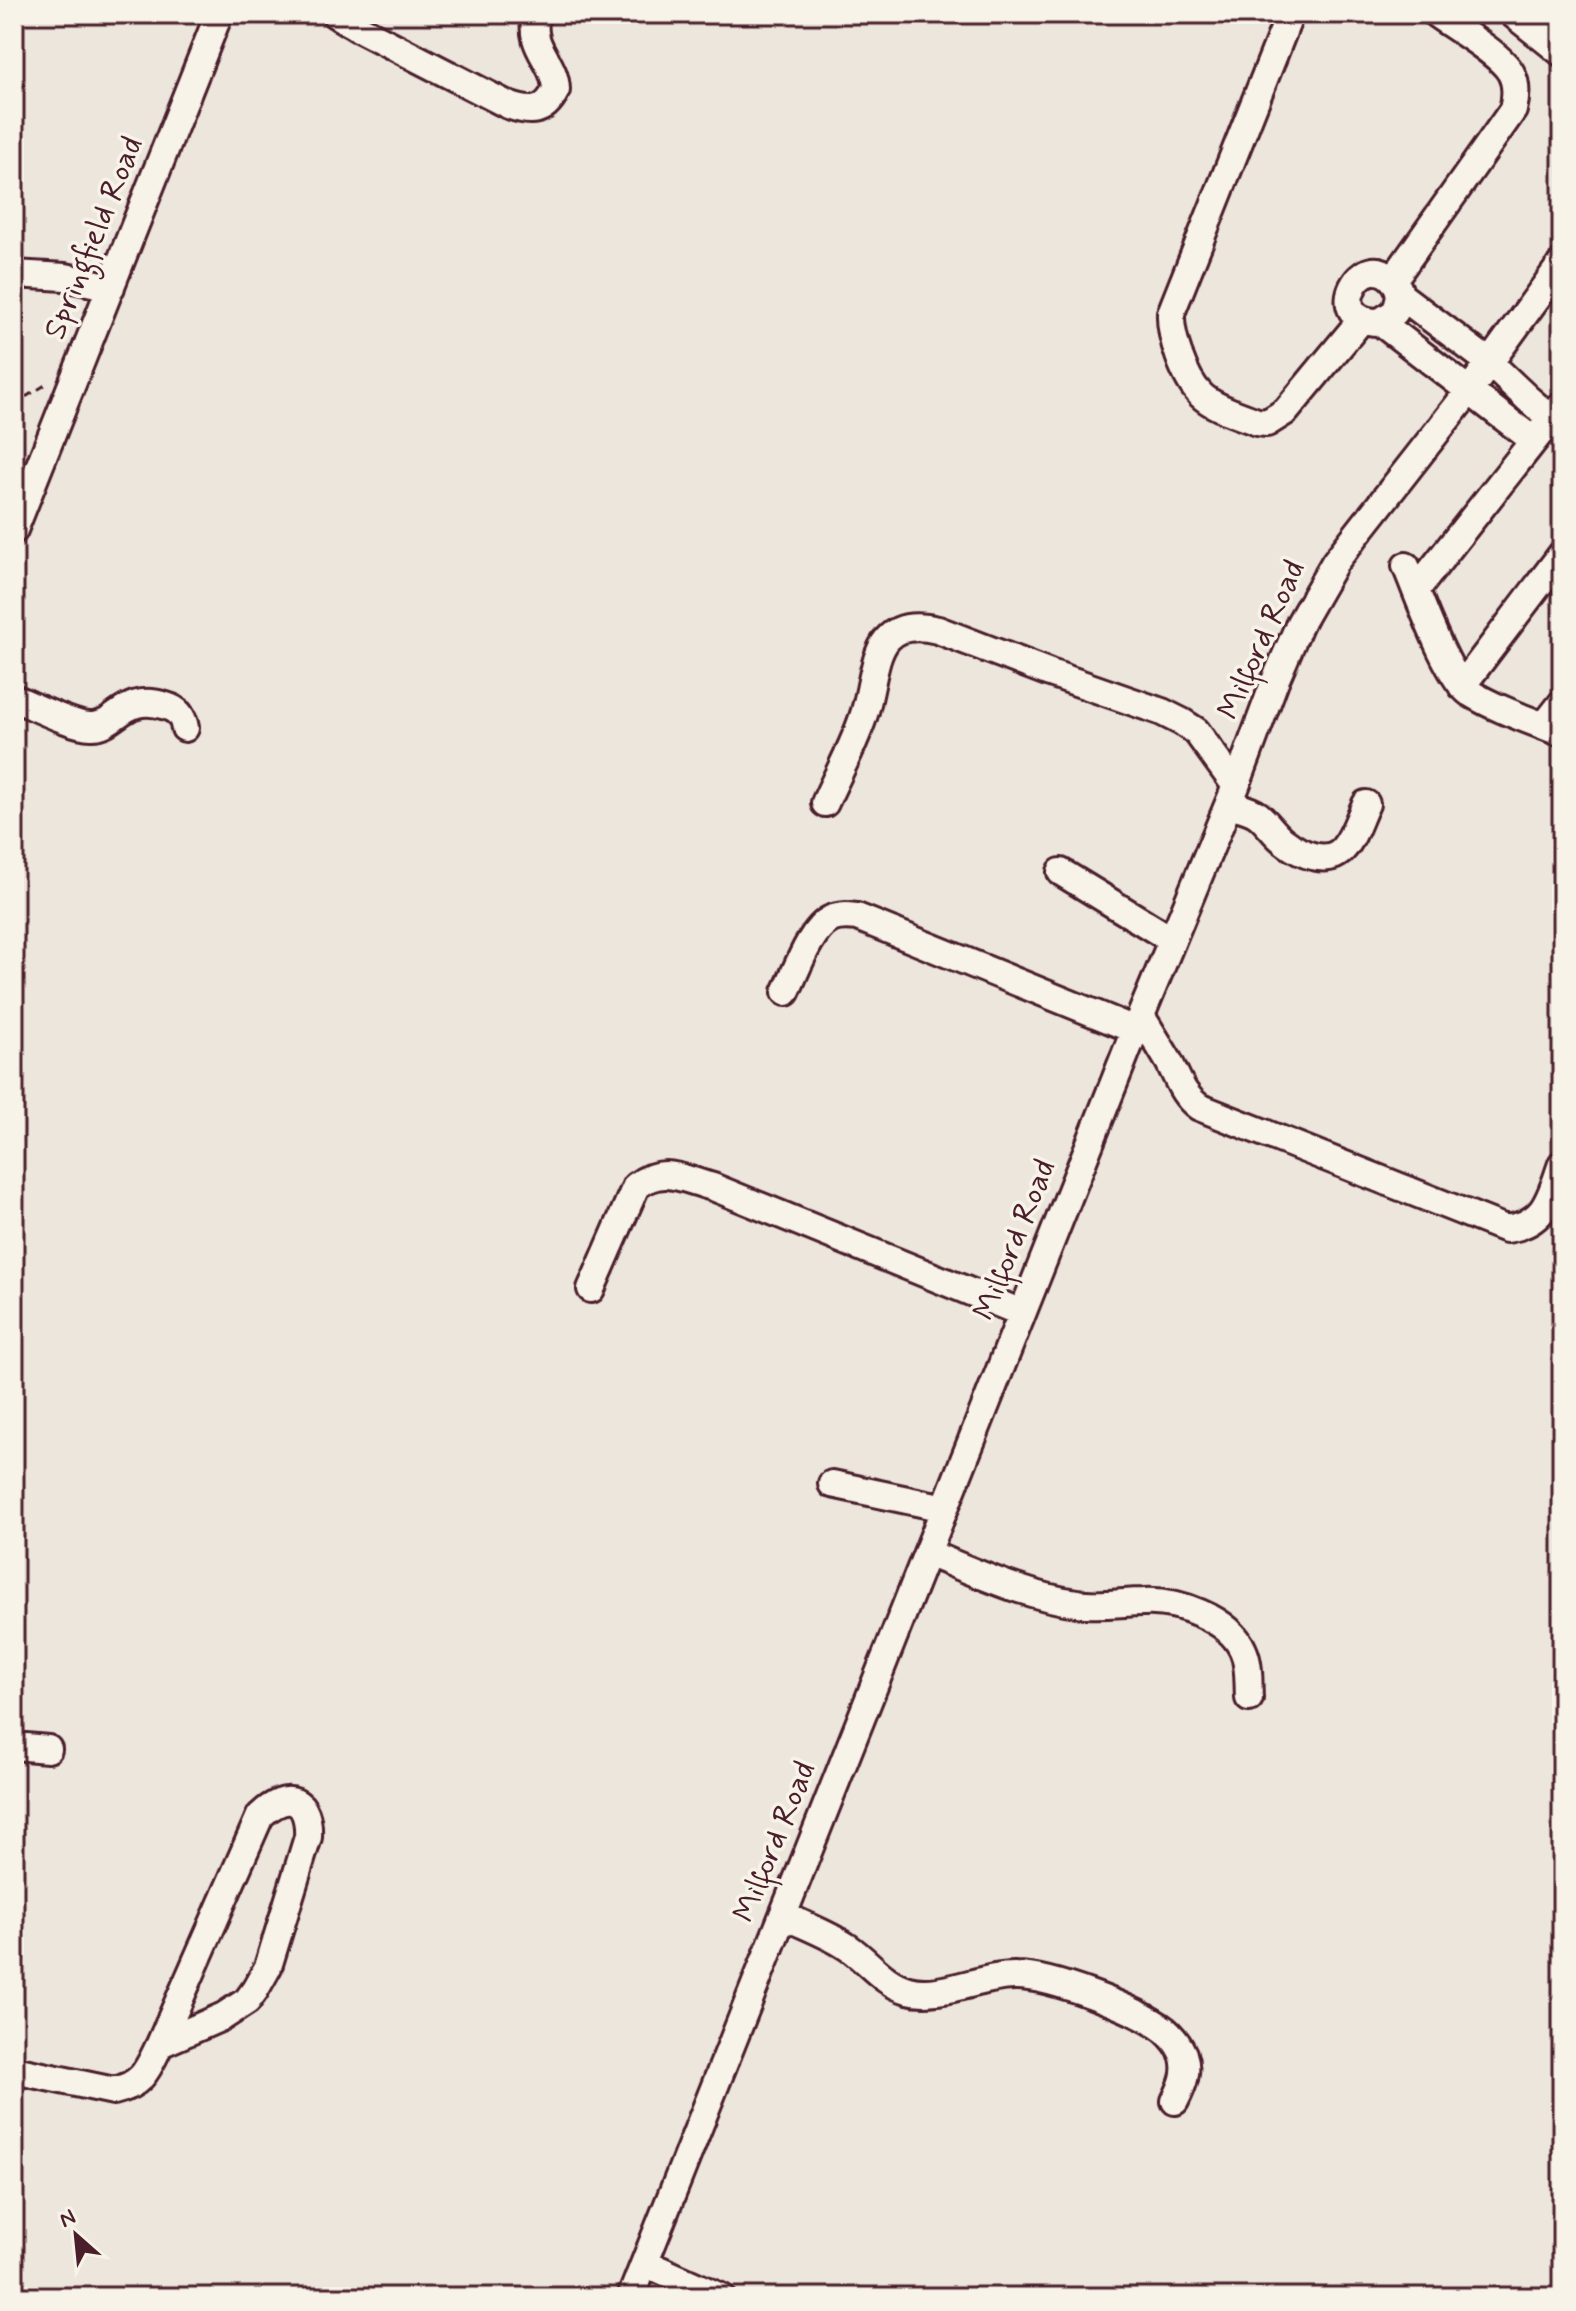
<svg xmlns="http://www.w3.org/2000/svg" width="1576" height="2311" viewBox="0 0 1576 2311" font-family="Mynerve,sans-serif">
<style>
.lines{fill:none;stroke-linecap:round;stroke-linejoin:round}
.minor-casing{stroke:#4a1f2b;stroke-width:32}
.path{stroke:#4a1f2b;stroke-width:3;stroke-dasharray:8 6;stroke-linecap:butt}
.minor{stroke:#f7f3e8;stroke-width:26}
.labels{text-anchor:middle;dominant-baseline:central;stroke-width:7;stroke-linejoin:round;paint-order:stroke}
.street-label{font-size:32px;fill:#4a1f2b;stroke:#f7f3e8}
</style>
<rect width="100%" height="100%" fill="#ece6dd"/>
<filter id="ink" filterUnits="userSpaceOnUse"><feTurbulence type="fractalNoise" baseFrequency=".0125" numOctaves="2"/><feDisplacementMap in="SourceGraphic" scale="16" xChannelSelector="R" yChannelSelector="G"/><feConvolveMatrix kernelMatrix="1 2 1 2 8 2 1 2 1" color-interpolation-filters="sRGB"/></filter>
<g filter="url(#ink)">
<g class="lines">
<g class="minor-casing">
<path id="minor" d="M335 14 358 28 508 105C530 113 544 114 556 90 555 59 528 50 536 14
M1290 14 1171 313C1170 336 1184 378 1201 395 1214 408 1240 415 1257 422L1267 423 1286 411 1362 319
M1513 14 1562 53
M1544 14 1562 28
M14 274 65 277 111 287
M1393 280 1513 110C1516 98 1517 84 1511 73 1501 54 1455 28 1436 14
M1400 295 1490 363 1528 399 1562 428
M1380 322 1395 312C1400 302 1402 292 1395 282 1363 242 1319 323 1380 322L1533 440
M14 530 219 14
M1406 566C1418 594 1447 678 1470 693 1498 710 1532 721 1562 733
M1416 590 1562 405
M1462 686 1562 554
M14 698C32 705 72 726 91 726 117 727 123 692 166 706 177 709 183 716 185 728
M1544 726 1562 703
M825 803C838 773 856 742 865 711 878 667 872 614 938 630L1050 673 1162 712 1182 722 1196 731 1236 786
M1229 804C1238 807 1250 809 1258 815 1268 823 1275 835 1285 842 1300 854 1328 866 1343 849 1354 837 1359 818 1366 804
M1061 872 1172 940
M786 992C796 972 810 929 831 919 840 915 848 916 857 917L1135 1030
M1141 1016C1150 1030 1159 1045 1168 1060 1178 1078 1182 1095 1199 1107L1506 1229C1546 1224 1550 1197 1562 1164
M591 1289 636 1186C664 1165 682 1179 713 1187L1022 1313
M832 1484 945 1508
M927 1553C975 1572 1025 1596 1077 1603 1099 1607 1122 1602 1144 1602 1176 1600 1229 1618 1243 1650 1250 1665 1248 1683 1249 1698
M14 1746 48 1749
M783 1915C805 1926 829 1934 849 1948 869 1962 883 1983 908 1990 941 1999 982 1975 1016 1976 1051 1976 1137 2009 1165 2030 1172 2036 1179 2045 1183 2054 1189 2071 1183 2085 1175 2101
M14 2070 114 2091C144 2084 148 2068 160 2044L260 1816C288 1789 310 1799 308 1837L268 1967 255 1990 247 2001 224 2016 160 2044
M645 2263 721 2297
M631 2297 1135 1030 1236 786 1275 681 1300 623 1335 562 1469 391 1562 263"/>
</g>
<path class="path" d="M14 404 47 384"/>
<use href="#minor" class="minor"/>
</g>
</g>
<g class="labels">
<g class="street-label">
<text transform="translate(94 238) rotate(-68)">Springfield Road</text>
<text transform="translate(1262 640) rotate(-66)">Milford Road</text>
<text transform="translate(1015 1240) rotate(-68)">Milford Road</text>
<text transform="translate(775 1842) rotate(-68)">Milford Road</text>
</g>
</g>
<rect width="1576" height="2311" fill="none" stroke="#f7f3e8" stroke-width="48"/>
<rect x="24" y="24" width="1528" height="2263" fill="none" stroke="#4a1f2b" stroke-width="3" filter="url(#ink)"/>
<g transform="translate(76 2235) rotate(333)" stroke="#f7f3e8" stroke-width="6" paint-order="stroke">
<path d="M0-6L14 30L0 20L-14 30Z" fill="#4a1f2b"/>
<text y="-12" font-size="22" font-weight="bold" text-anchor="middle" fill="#4a1f2b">N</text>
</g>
</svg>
